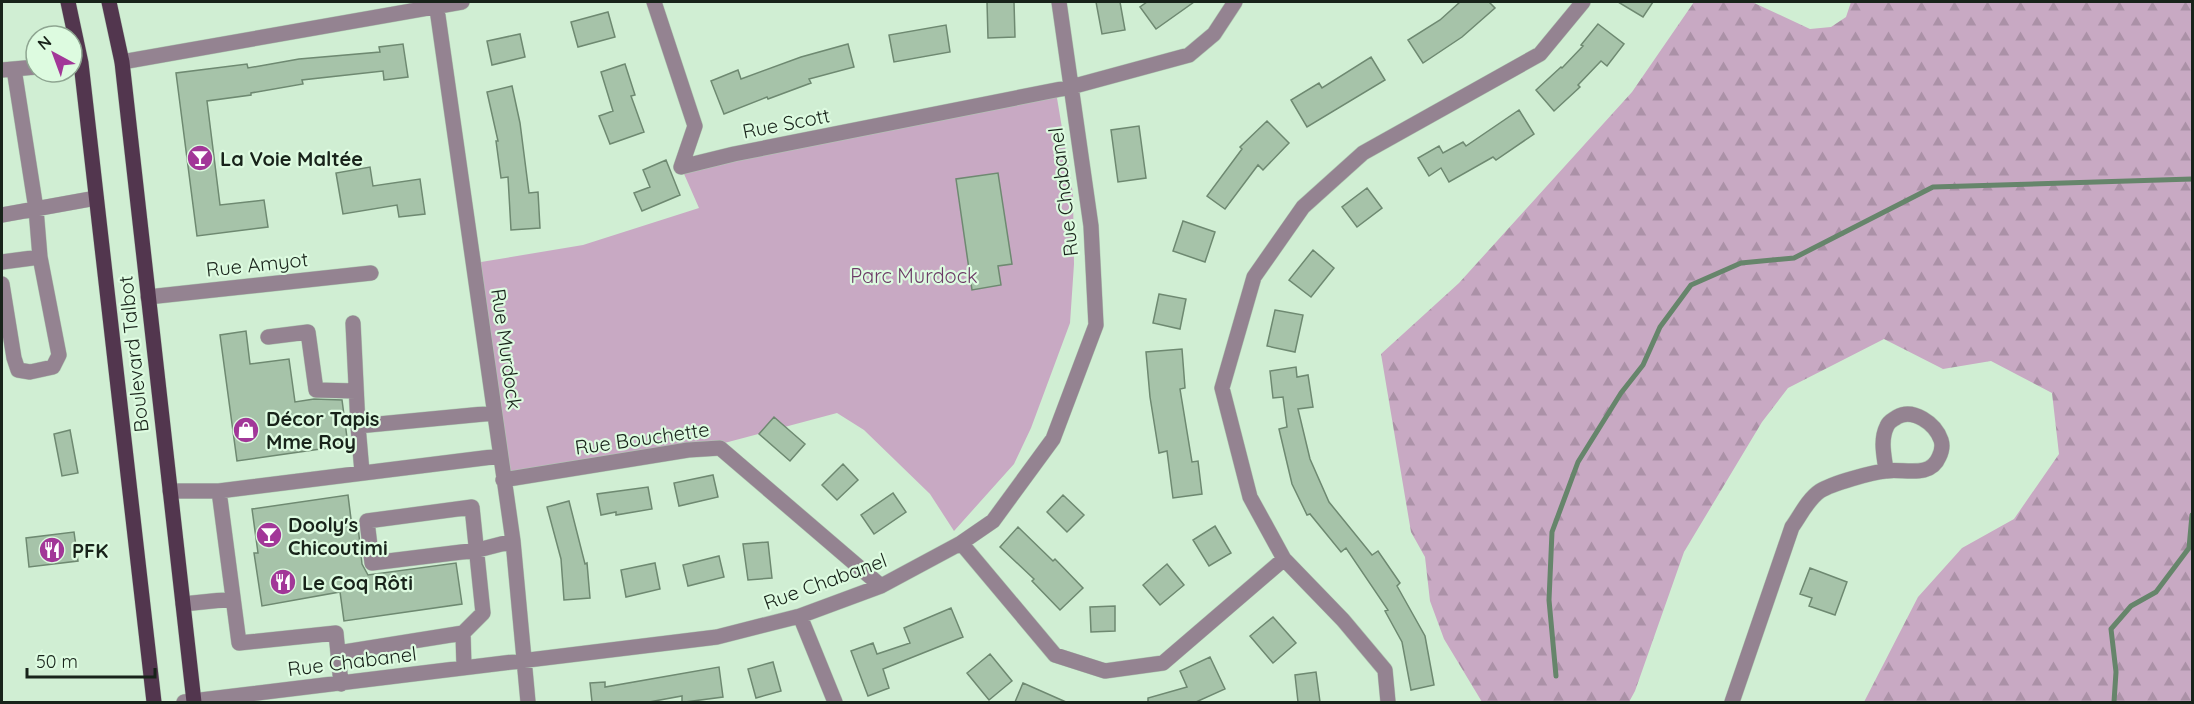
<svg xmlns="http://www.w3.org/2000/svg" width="2194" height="704" viewBox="0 0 2194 704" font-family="Quicksand,sans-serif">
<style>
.green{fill:#c8a9c3}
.forest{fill:url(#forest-firs)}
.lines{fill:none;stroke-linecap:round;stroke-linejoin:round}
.stream{stroke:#66856b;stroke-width:5}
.building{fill:#a6c3a9;stroke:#6e8971;stroke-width:1.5}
.minor-casing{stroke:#afc9b2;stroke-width:16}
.major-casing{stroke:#afc9b2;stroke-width:16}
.minor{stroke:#948391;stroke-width:15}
.major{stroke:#52364e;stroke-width:15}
.labels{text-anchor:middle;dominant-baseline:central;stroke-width:4.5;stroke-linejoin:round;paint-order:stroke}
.street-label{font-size:20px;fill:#18231a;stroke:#ddfbe0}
.poi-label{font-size:20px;font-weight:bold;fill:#18231a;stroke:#ddfbe0;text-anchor:start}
.park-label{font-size:20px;fill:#6c3a66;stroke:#ddfbe0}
</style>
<defs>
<pattern id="forest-firs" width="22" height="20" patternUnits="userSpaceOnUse" patternTransform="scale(1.5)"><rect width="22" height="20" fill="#c8a9c3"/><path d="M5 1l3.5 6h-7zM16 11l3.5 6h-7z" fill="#ab91a7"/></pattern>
</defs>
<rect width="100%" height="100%" fill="#d0eed3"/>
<path class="green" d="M1056 92 1073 194 1074 264 1070 323 1031 428 1014 464 954 531 930 494 864 430 837 413 683 454 511 479 475 263 583 245 699 208 681 167Z"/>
<path class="forest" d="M1694 2H1752L1810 29 1831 27 1846 17 1851 2H2192V702H1864L1918 597 1962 548 2014 519 2059 454 2052 393 1991 361 1943 369 1884 339 1788 388 1762 422 1684 552 1635 691 1629 702H1482L1444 639 1430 601 1425 557 1411 532 1381 354 1459 283 1632 92Z"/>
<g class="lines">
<path class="stream" d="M1556 676 1549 600 1552 532 1578 462 1621 393 1643 365 1660 327 1691 285 1741 263 1794 258 1933 187 2192 179
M2114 702 2116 672 2111 629 2131 606 2156 592 2189 548 2192 515"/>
</g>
<path class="building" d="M987 2H1014L1015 37 988 38Z
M1096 2H1120L1125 30 1102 34Z
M1147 2H1194L1156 29 1140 7Z
M1460 2H1489L1495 8 1462 37 1423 63 1408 40 1440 20Z
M1618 2H1653L1643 17Z
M608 12 615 37 578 47 571 22Z
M1598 24 1624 44 1607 66 1601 61 1578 85 1580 87 1554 111 1536 90 1561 67 1562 68 1583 46 1581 45Z
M946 25 950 52 894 62 889 35Z
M520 34 525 57 492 65 487 41Z
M403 44 408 77 384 80 383 71 302 80 303 84 251 93V95L207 101 220 205 264 200 268 227 197 236 176 73 247 64 248 68 299 59 380 52 379 47Z
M848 44 854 67 809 79 811 83 768 99 767 97 724 114 711 81 738 70 741 79 801 57Z
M1371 57 1385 80 1307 127 1291 100 1319 83 1322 88Z
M625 64 635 95 631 96 644 132 610 144 599 116 613 111 601 72Z
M512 86 520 123 529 193 538 192 540 228 511 230 508 177 501 178 496 141H498L487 92Z
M1519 110 1534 134 1496 160 1493 157 1449 182 1441 168 1429 176 1418 158 1439 146 1443 153 1463 142 1466 146Z
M1267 121 1289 143 1263 170 1258 165 1225 209 1207 196 1242 149 1240 147Z
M1139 126 1146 178 1118 182 1111 130Z
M666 160 680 195 642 211 634 193 650 187 643 170Z
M370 167 373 186 420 179 425 214 399 217 397 205 343 214 336 173Z
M998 173 1012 264 998 266 1001 285 972 290 956 179Z
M1367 188 1382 208 1357 227 1342 207Z
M1183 221 1215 232 1205 262 1173 251Z
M1313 250 1334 268 1311 297 1289 280Z
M1159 294 1186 299 1180 329 1153 323Z
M1275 310 1303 315 1295 352 1267 346Z
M246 331 250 364 289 359 295 402 314 399 342 400 348 445 237 461 220 335Z
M1182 349 1185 388 1180 389 1192 462 1198 461 1202 494 1173 498 1167 451 1159 453 1150 397 1146 352Z
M1296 367 1297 377 1308 375 1313 407 1298 409 1310 459 1329 502 1372 555 1378 551 1400 583 1397 586 1425 636 1434 685 1411 690 1402 642 1385 611 1388 610 1346 548 1341 552 1310 514 1307 515 1292 484 1279 429 1287 427 1283 397 1273 398 1270 371Z
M774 417 805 444 790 461 759 434Z
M70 430 78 473 62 476 54 434Z
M843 464 858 480 837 500 822 485Z
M713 475 718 497 679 506 674 483Z
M648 487 652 509 616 515V512L601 515 597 494Z
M893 493 906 512 874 534 861 515Z
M348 495 352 527 358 526 362 564 368 575 456 563 462 604 344 621 340 592 262 606 254 553H258L252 509Z
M1063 495 1084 515 1067 532 1047 512Z
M569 501 585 564 587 563 590 598 564 600 561 559 547 507Z
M1215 526 1231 553 1209 566 1193 540Z
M1018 527 1053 561 1055 559 1083 588 1060 610 1032 581 1034 579 1000 547Z
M74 532 78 561 29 567 26 538Z
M768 542 772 578 748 580 743 544Z
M719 556 724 577 688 586 683 565Z
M655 563 660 589 626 597 621 570Z
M1167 564 1184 585 1160 605 1143 585Z
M1810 568 1847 582 1835 615 1809 606 1812 598 1800 594Z
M1115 606V631L1091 632 1090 607Z
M951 608 963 637 883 669 889 688 868 696 851 651 873 643 877 654 910 643 904 628Z
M1273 617 1296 643 1273 663 1250 636Z
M990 654 1012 681 989 700 967 673Z
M1210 657 1225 689 1196 702H1148V698L1187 687 1180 671Z
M773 662 781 691 756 698 748 669Z
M719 667 723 697 685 702H682V696L649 702H592L590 683 605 682V687Z
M1316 672 1320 702H1298L1295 675Z
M1023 683 1066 702H1015Z"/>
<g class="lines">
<g class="minor-casing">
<path id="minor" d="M436 2 513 541 528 702
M654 2 695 126 681 167 734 154 1071 87 1189 55 1214 34 1235 2
M122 62 462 2
M14 69 36 209 40 257
M2 70 36 67
M2 215 96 198
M2 262 40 257 59 355 53 367 30 372 18 370 14 358 2 284
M148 297 371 273
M353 323 358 426
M268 337 308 332 316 390 356 391
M362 472 358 426 494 413
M503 480 688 450 720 448 881 586
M170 491H219
M961 543 1055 655 1105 671 1163 663 1284 559
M183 604 232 599
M800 616 835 702
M463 633 464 667
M338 653 463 633 483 613 472 507 367 521 372 563 478 550 513 541
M341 684 336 633 239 643 219 491 500 456
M184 702 717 637 800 616 881 586 961 543 993 521 1053 439 1096 325 1091 226 1059 2
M1388 702 1385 670 1343 620 1284 559 1250 497 1222 388 1254 277 1303 207 1363 153 1540 54 1583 2
M1732 702 1792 527C1800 516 1808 499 1820 491 1831 484 1872 472 1886 471 1903 468 1930 479 1939 457 1942 451 1943 446 1941 440 1935 423 1913 408 1897 417 1893 420 1889 421 1887 426 1880 440 1884 455 1886 470"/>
</g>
<g class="major-casing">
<path id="major" d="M68 2 81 63 154 702
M109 2 122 62 194 702"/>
</g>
<use href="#minor" class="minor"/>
<use href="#major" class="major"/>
</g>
<defs>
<g id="bar-disc" transform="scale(1.35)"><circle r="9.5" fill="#a23798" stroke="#ddfbe0"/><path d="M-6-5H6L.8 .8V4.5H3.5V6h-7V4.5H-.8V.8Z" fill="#fff"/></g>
<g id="shop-disc" transform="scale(1.35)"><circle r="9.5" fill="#a23798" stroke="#ddfbe0"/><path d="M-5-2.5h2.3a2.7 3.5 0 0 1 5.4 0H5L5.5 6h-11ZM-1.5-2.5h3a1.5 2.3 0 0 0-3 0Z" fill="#fff"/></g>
<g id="restaurant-disc" transform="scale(1.35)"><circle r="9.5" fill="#a23798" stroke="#ddfbe0"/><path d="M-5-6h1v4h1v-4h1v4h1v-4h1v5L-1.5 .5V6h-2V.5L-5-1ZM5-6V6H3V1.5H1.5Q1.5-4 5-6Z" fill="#fff"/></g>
</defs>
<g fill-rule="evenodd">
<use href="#bar-disc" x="200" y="158"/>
<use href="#shop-disc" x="246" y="430"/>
<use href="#bar-disc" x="269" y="535"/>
<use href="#restaurant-disc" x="52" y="550"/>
<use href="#restaurant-disc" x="283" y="582"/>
</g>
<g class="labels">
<g class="street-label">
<text transform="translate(786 123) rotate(-11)">Rue Scott</text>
<text transform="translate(1063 192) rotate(-97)">Rue Chabanel</text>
<text transform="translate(257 264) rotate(-6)">Rue Amyot</text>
<text transform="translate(507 349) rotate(82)">Rue Murdock</text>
<text transform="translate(133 354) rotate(-96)">Boulevard Talbot</text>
<text transform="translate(642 438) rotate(-8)">Rue Bouchette</text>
<text transform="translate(825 581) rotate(-20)">Rue Chabanel</text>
<text transform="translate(352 661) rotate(-7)">Rue Chabanel</text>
</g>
<g class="poi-label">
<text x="220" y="158">La Voie Maltée</text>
<text x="266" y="418">Décor Tapis<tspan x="266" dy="23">Mme Roy</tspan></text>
<text x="288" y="524">Dooly's<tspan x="288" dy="23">Chicoutimi</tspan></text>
<text x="72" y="550">PFK</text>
<text x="302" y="582">Le Coq Rôti</text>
</g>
<g class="park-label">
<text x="914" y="275">Parc Murdock</text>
</g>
</g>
<rect width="2194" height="704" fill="none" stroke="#18231a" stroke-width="6"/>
<g transform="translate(54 54) rotate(319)"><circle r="28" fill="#ddfbe0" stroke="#8ea591" stroke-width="1.5"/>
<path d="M0-4.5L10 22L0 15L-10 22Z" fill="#a23798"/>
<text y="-9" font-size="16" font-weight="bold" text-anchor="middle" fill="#18231a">N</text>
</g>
<path d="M27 668v9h128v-9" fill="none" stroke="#18231a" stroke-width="3"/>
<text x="36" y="668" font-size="18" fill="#18231a" stroke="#ddfbe0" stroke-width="4.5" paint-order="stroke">50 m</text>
</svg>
